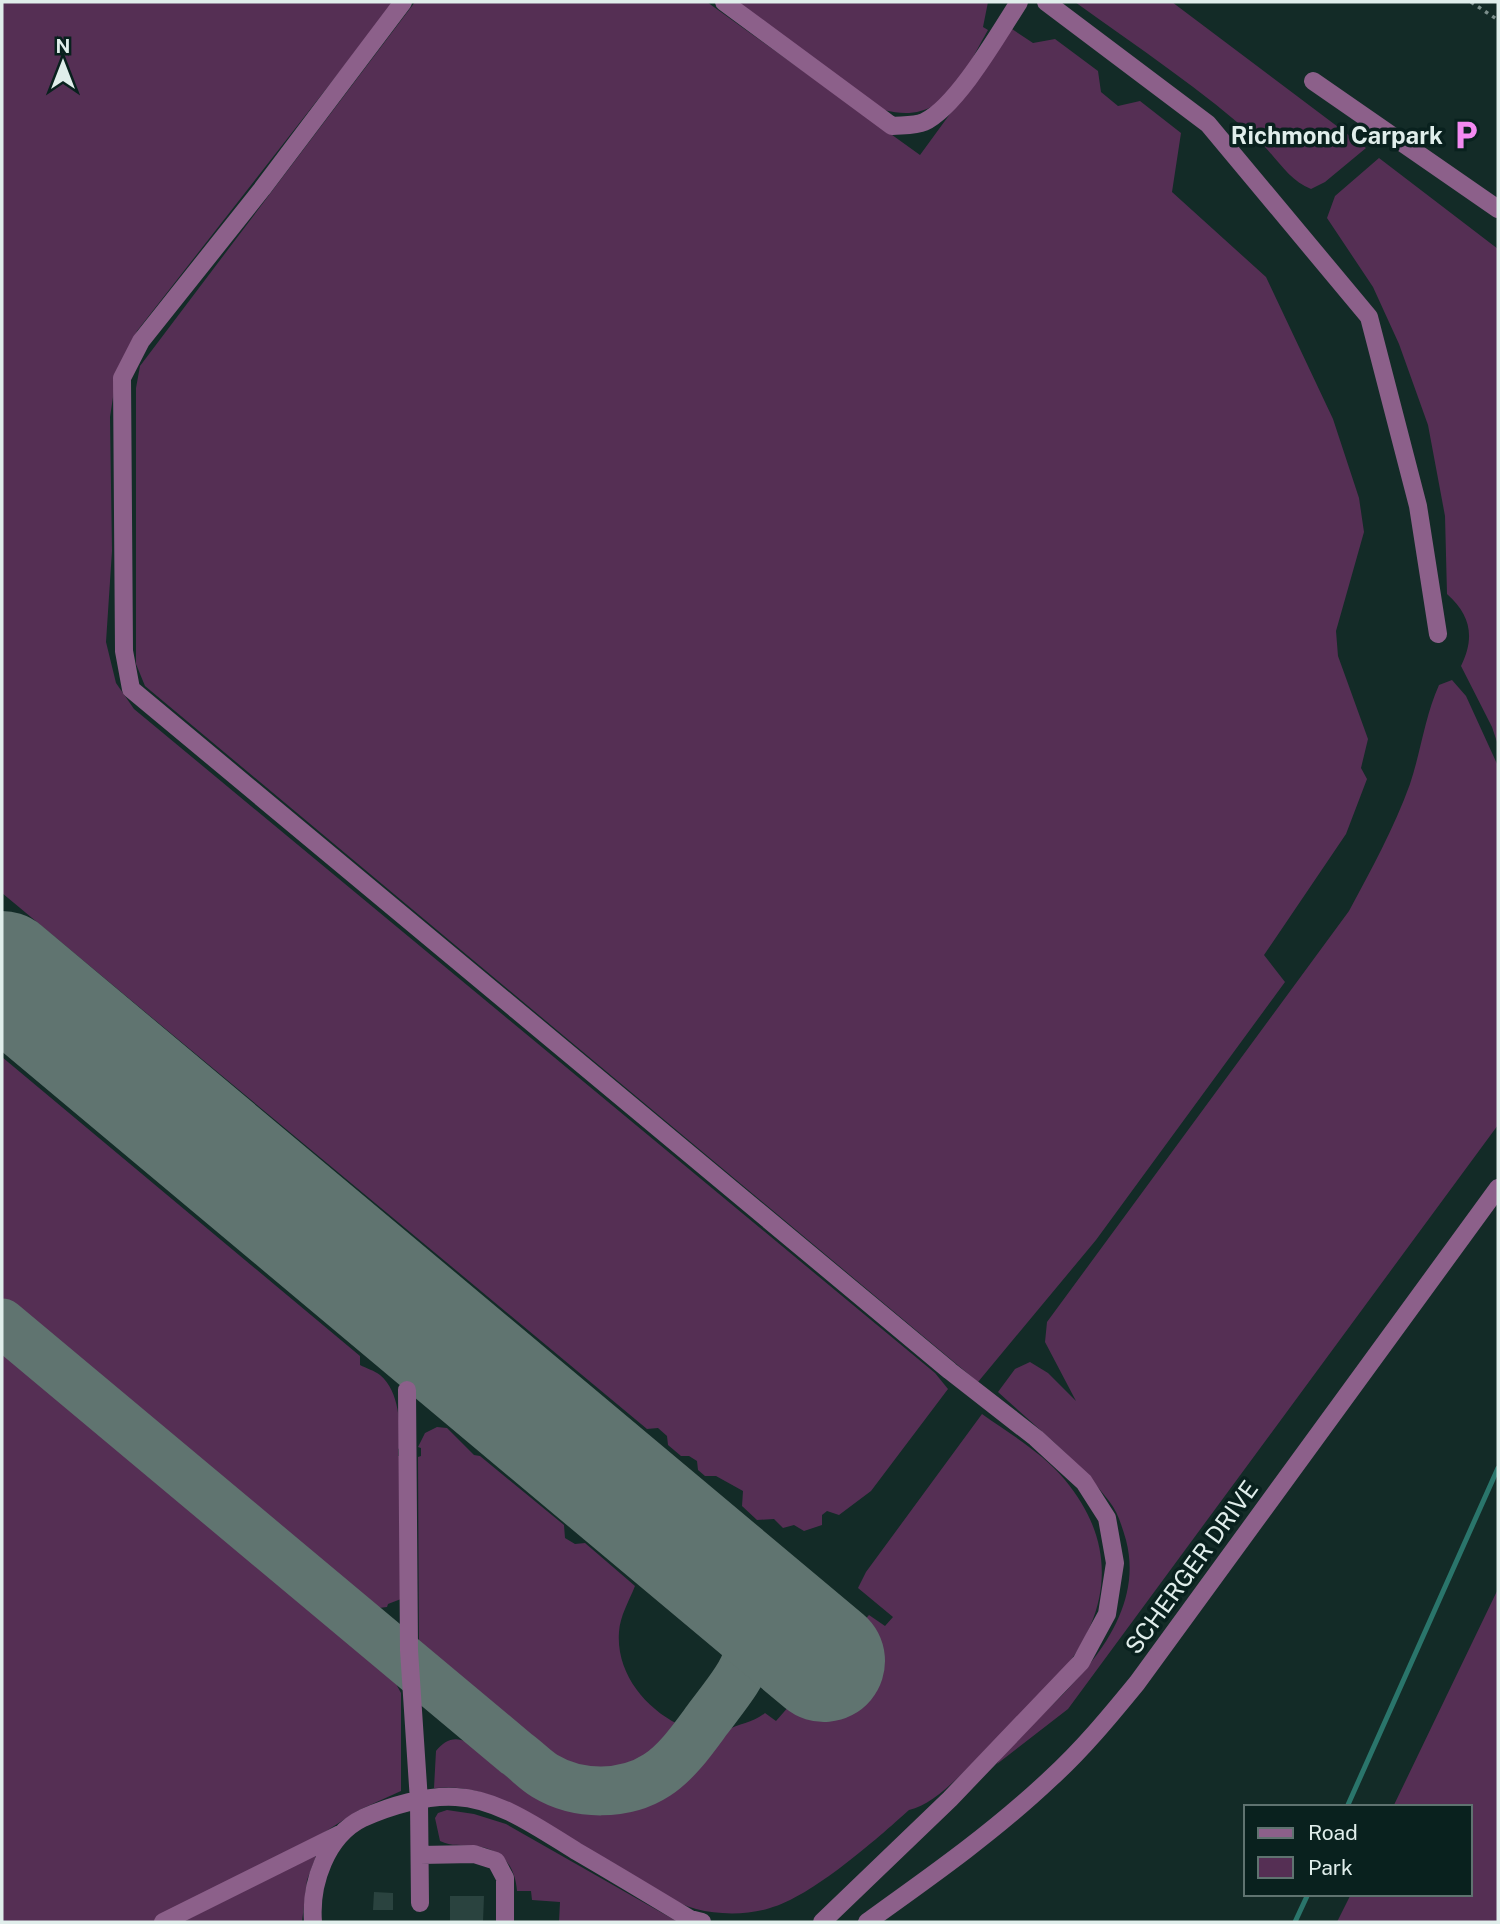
<svg xmlns="http://www.w3.org/2000/svg" width="1500" height="1924" viewBox="0 0 1500 1924" font-family="'Public Sans',sans-serif">
<style>
.green{fill:#552f54}
.lines{fill:none;stroke-linecap:round;stroke-linejoin:round}
.stream{stroke:#2a756b;stroke-width:5}
.taxiway{stroke:#607470;stroke-width:49}
.runway{stroke:#607470;stroke-width:122}
.building{fill:#2a433f}
.path{stroke:#7c8f8c;stroke-width:3.5;stroke-dasharray:3.5 5;stroke-linecap:butt}
.minor{stroke:#8c608a;stroke-width:18}
.labels{text-anchor:middle;dominant-baseline:central;stroke-width:7;stroke-linejoin:round;paint-order:stroke}
.poi-label{font-size:24px;font-weight:bold;fill:#e0eeeb;stroke:#09211e;text-anchor:end}
.street-label{font-size:24px;fill:#e0eeeb;stroke:#09211e}
</style>
<rect width="100%" height="100%" fill="#132b27"/>
<path class="green" d="M2 2H394L137 331 117 371 110 417 112 551 106 642 116 683 134 709 935 1373 948 1389 871 1491 839 1515 827 1511 822 1515V1525L804 1531 794 1525 783 1528 774 1519 757 1520 742 1506 743 1491 716 1476H705L698 1470 697 1461 689 1456H681L668 1445 667 1436 658 1428 647 1429 2 893Z
M415 2H707L920 155 1012 29 1033 43 1055 39 1098 71 1101 92 1118 106 1140 101 1181 133 1172 192 1266 277 1333 419 1359 498 1364 532 1336 631 1338 656 1368 739 1361 768 1367 779 1346 834 1264 955 1285 982 1096 1240 978 1382 145 686 136 664V388L140 366Z
M738 2H988L983 27 988 30C962 75 945 126 884 110Z
M1075 2H1172L1366 148 1325 182 1311 189C1289 181 1277 158 1260 142 1203 90 1137 47 1075 2Z
M1379 158 1498 249V745L1492 727 1461 666C1475 638 1471 615 1447 594L1445 516 1428 425 1399 344 1373 287 1327 218 1335 196Z
M1452 680 1466 696 1498 766V1125L1068 1709 997 1764 1004 1752C1058 1698 1149 1628 1126 1540 1122 1527 1118 1512 1109 1501 1078 1460 1036 1427 998 1392L1015 1369 1030 1362 1048 1373 1076 1401 1045 1342 1047 1322 1349 911C1371 870 1394 828 1410 784 1421 751 1425 716 1439 685Z
M2 1057 360 1356V1365C366 1368 375 1371 380 1375 400 1392 400 1425 400 1448L398 1449V1456H401V1599L388 1604 387 1607 370 1609 2 1303Z
M2 1353 394 1680 401 1693V1791L359 1810 306 1844 155 1922H2Z
M982 1414C1010 1434 1043 1453 1065 1480 1119 1545 1111 1614 1058 1677 1041 1697 1020 1714 1002 1733 978 1755 941 1803 909 1810 877 1839 811 1897 770 1908 748 1915 719 1915 696 1909 675 1903 654 1889 635 1877 604 1859 574 1841 543 1823 507 1801 478 1784 434 1788L436 1751C445 1740 454 1736 467 1742 487 1759 507 1779 530 1793 574 1823 634 1821 676 1787 690 1776 701 1761 712 1747 716 1742 721 1734 726 1731 739 1723 753 1723 765 1713L776 1721 869 1615 885 1626 893 1617 858 1588 866 1572Z
M437 1427 447 1428 474 1455 480 1456 564 1525 565 1538 575 1544 585 1543 635 1586C629 1601 620 1616 619 1632 616 1672 644 1707 678 1724 654 1779 596 1789 548 1759L419 1651 418 1457 421 1456V1448L418 1447 425 1433Z
M1498 1589V1922H1337L1351 1894H1470V1807H1393Z
M447 1810 474 1814 506 1824 678 1922H559L560 1902 532 1900 531 1891H517C515 1865 501 1848 474 1846 461 1844 452 1847 440 1841L435 1818 438 1813Z
M312 1855 316 1856 307 1880 302 1922H175Z"/>
<g class="lines">
<path class="stream" d="M1347 1807 1498 1468
M1295 1922 1308 1894"/>
<path class="taxiway" d="M2 1323 516 1753C526 1760 535 1770 545 1776 578 1796 625 1796 657 1775 677 1762 693 1739 707 1720 744 1671 768 1648 735 1587"/>
<path class="runway" d="M2 972 824 1661"/>
</g>
<path class="building" d="M374 1892 393 1893V1910H373Z
M450 1896H484L483 1922H450Z"/>
<g class="lines">
<path class="path" d="M1471 2 1498 20"/>
<path class="minor" d="M403 2 262 189 141 341 122 378 124 651 131 689 950 1371 1036 1438 1084 1482 1107 1518 1115 1563 1107 1614 1081 1662 950 1799 822 1922
M724 2 892 126C902 125 915 126 924 122 957 107 999 33 1019 2
M1046 2 1208 124 1369 317 1418 506 1438 634
M1313 81 1498 209
M407 1390 409 1650 419 1801 420 1903
M420 1855 474 1854 496 1861 505 1878V1922
M163 1922 340 1834
M313 1922C310 1884 326 1836 363 1818 390 1806 426 1795 456 1797 499 1799 540 1829 576 1851 614 1873 652 1896 690 1919L702 1922
M867 1922C930 1877 994 1832 1050 1779 1082 1750 1110 1716 1137 1683L1498 1188"/>
</g>
<defs>
<g id="parking-bare" transform="scale(2.415)"><path d="M-3.5-5.5H1a3.5 3.5 0 0 1 0 7H-1V5.5H-3.5ZM-1-3.4V-.6H.8a1.4 1.4 0 0 0 0-2.8Z" fill="#f38af1" stroke="#09211e" stroke-width="2.5" paint-order="stroke"/></g>
</defs>
<g fill-rule="evenodd">
<use href="#parking-bare" x="1466" y="135"/>
</g>
<g class="labels">
<g class="poi-label">
<text x="1443" y="135">Richmond Carpark</text>
</g>
<g class="street-label">
<text transform="translate(1191 1567) rotate(-54)">SCHERGER DRIVE</text>
</g>
</g>
<rect width="1500" height="1924" fill="none" stroke="#e0eeeb" stroke-width="7"/>
<rect x="1244" y="1805" width="228" height="91" fill="#09211e" stroke="#5f7370" stroke-width="2"/>
<rect x="1258" y="1828" width="35" height="10" fill="#8c608a" stroke="#5f7370" stroke-width="2"/>
<text x="1308" y="1840" font-size="21" fill="#e0eeeb">Road</text>
<rect x="1258" y="1857" width="35" height="21" fill="#552f54" stroke="#5f7370" stroke-width="2"/>
<text x="1308" y="1875" font-size="21" fill="#e0eeeb">Park</text>
<g transform="translate(63 63)" stroke="#09211e" stroke-width="5" paint-order="stroke">
<path d="M0-5L12 26L0 18L-12 26Z" fill="#e0eeeb"/>
<text y="-10" font-size="19" font-weight="bold" text-anchor="middle" fill="#e0eeeb">N</text>
</g>
</svg>
